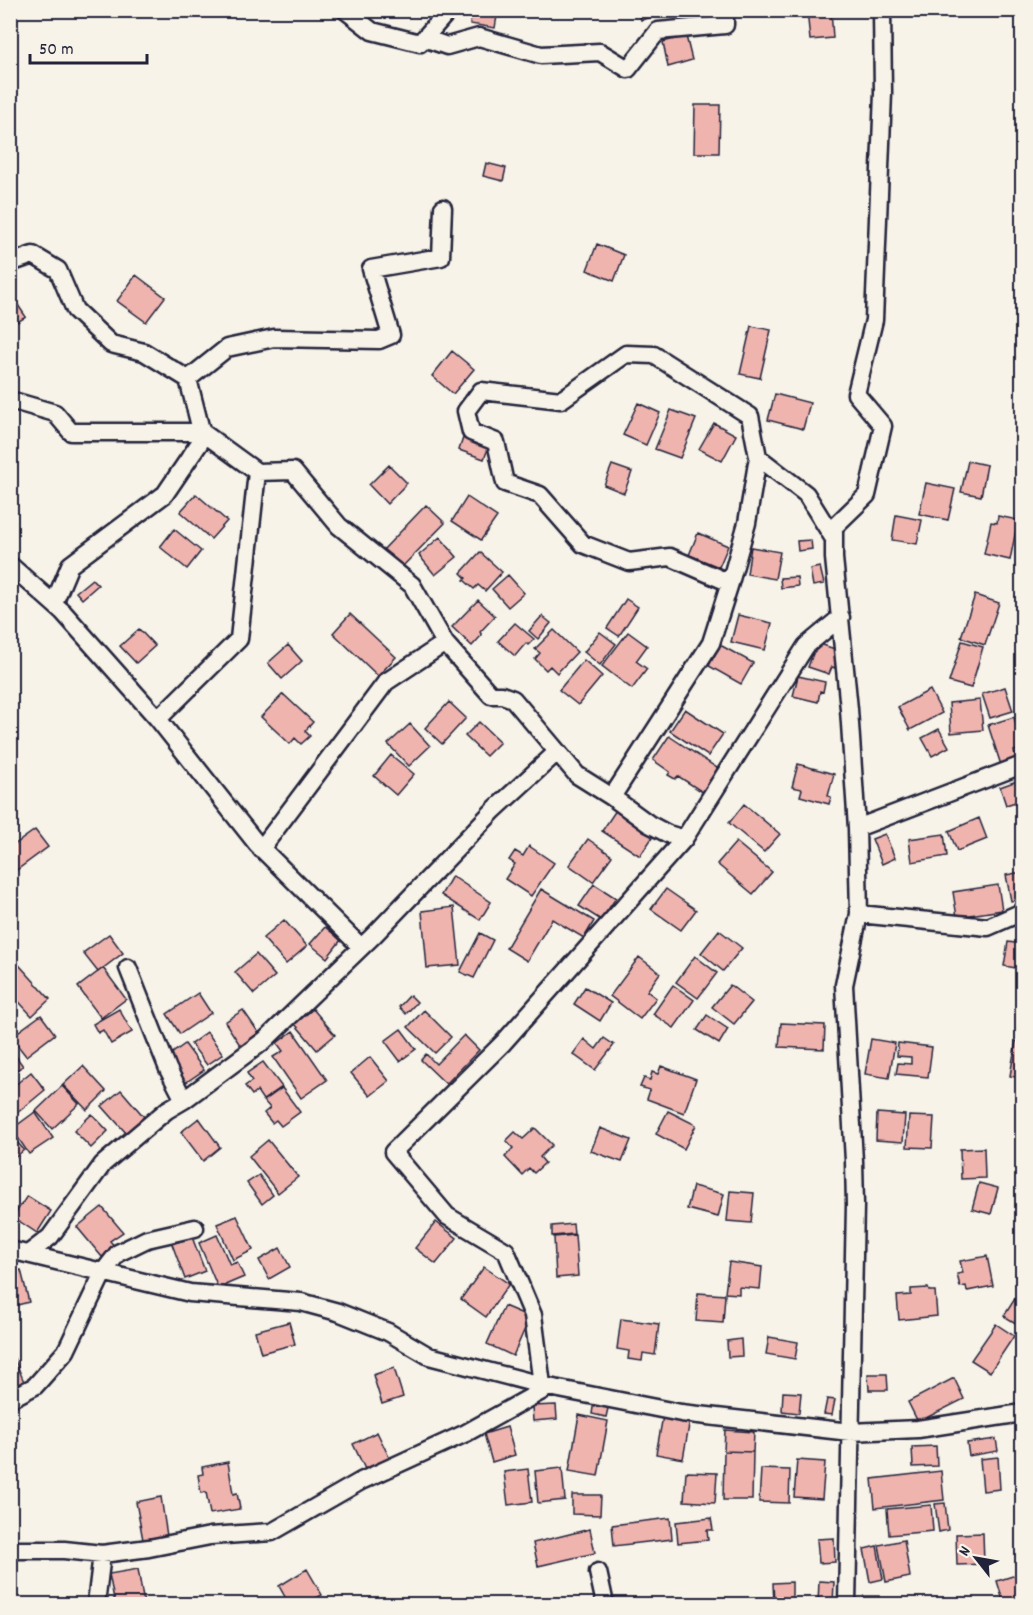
<svg xmlns="http://www.w3.org/2000/svg" width="1033" height="1615" viewBox="0 0 1033 1615" font-family="Dekko,sans-serif">
<style>
.building{fill:#f0b4af;stroke:#22223b;stroke-width:1.5}
.lines{fill:none;stroke-linecap:round;stroke-linejoin:round}
.street-casing{stroke:#22223b;stroke-width:21}
.street{stroke:#f7f3e8;stroke-width:16}
</style>
<rect width="100%" height="100%" fill="#f7f3e8"/>
<filter id="ink" filterUnits="userSpaceOnUse"><feTurbulence type="fractalNoise" baseFrequency=".0167" numOctaves="2"/><feDisplacementMap in="SourceGraphic" scale="12" xChannelSelector="R" yChannelSelector="G"/><feConvolveMatrix kernelMatrix="1 2 1 2 8 2 1 2 1" color-interpolation-filters="sRGB"/></filter>
<g filter="url(#ink)">
<path class="building" d="M472 10H498L495 28 470 24Z
M680 10 641 20 639 13 648 10Z
M807 10H831L833 38 810 40Z
M686 36 692 60 668 67 663 42Z
M695 105H720L719 153H694Z
M486 163 506 168 503 181 483 176Z
M597 244 624 255 614 281 587 270Z
M136 275 165 297 146 322 117 301Z
M10 293 26 317 10 326Z
M751 326 771 330 760 378 740 374Z
M452 351 474 369 453 394 432 376Z
M775 394 810 403 803 429 768 420Z
M638 403 660 413 646 445 623 435Z
M671 410 696 419 680 458 655 449Z
M714 423 736 435 722 461 699 449Z
M464 435 490 444 484 459 459 450Z
M968 461 987 465 981 496 961 492Z
M389 465 407 483 387 504 369 485Z
M612 465 632 472 624 493 604 485Z
M926 483 955 489 948 520 919 514Z
M196 494 227 521 211 539 180 512Z
M467 497 497 517 481 540 452 521Z
M426 505 445 523 402 567 383 550Z
M896 515 922 520 917 544 892 540Z
M998 516 1018 520 1010 560 984 554 991 522 997 523Z
M174 529 201 551 187 569 160 547Z
M698 533 728 546 719 567 689 555Z
M440 537 457 557 435 575 419 555Z
M811 540 812 549 798 551 797 541Z
M751 547 780 552 775 579 747 574Z
M480 552 502 572 485 591 478 585 474 589 464 580 466 578 461 573Z
M820 567 824 584 813 586 810 569Z
M508 575 524 593 508 607 492 589Z
M797 577 798 586 781 588 780 578Z
M92 579 98 585 82 599 76 592Z
M975 595 999 603 985 645 961 637Z
M626 599 638 607 619 636 607 628Z
M478 600 495 616 480 632 482 635 472 646 452 627Z
M350 614 396 657 378 676 333 633Z
M738 615 772 623 765 650 731 642Z
M542 616 551 623 538 639 529 631Z
M515 623 534 639 528 645 526 643 515 656 498 641Z
M139 629 155 646 136 663 120 646Z
M554 630 577 652 557 673 550 666 546 670 535 659 540 653 535 649Z
M600 632 616 644 600 665 584 652Z
M628 632 647 646 636 661 647 669 632 689 602 666Z
M962 641 983 647 971 688 949 682Z
M817 643 838 650 839 656 835 668 832 667 829 674 808 667Z
M288 645 302 661 282 679 268 663Z
M720 645 753 663 741 684 709 666Z
M584 660 602 676 578 705 559 690Z
M798 676 825 682 823 692 820 691 818 702 793 696Z
M1005 687 1013 711 990 718 982 694Z
M930 690 942 713 910 730 898 707Z
M283 694 313 722 305 731 310 736 301 744 295 738 290 744 261 717Z
M980 700 983 730 951 733 949 703Z
M449 702 466 718 442 744 425 728Z
M685 709 723 734 708 756 670 731Z
M1014 717 1022 749 1014 751 1017 760 1001 765 988 725Z
M479 722 500 742 486 756 465 736Z
M410 724 430 746 409 766 388 744Z
M939 729 949 747 932 756 922 738Z
M669 736 723 772 707 795 678 776 675 779 668 775 670 772 653 760Z
M391 755 414 774 396 795 374 776Z
M798 764 834 774 828 796 831 797 829 804 800 796 802 789 792 787Z
M1022 779V800L1006 805 1000 787Z
M744 804 780 834 764 852 729 823Z
M616 810 654 835 640 856 602 831Z
M979 818 987 839 957 851 949 831Z
M35 830 48 847 10 875V848Z
M885 834 895 858 882 864 872 839Z
M944 834 947 856 912 862 909 839Z
M588 839 612 856 593 882 569 865Z
M736 842 772 872 753 894 717 864Z
M529 846 554 863 531 896 505 879 515 864 509 860 515 851 523 856Z
M1022 872V899L1011 901 1006 875Z
M452 876 491 902 480 920 441 895Z
M594 884 616 898 601 920 579 906Z
M998 885 1002 910 957 917 953 892Z
M541 889 594 921 584 938 552 919 527 961 506 948Z
M666 889 696 910 681 930 651 909Z
M454 907 460 965 427 968 422 911Z
M284 920 307 946 286 964 263 938Z
M325 927 341 940 327 958 310 944Z
M719 930 742 948 723 971 701 953Z
M480 933 493 940 474 978 460 972Z
M109 934 123 953 98 972 83 953Z
M1008 942 1022 944V969L1004 966Z
M256 954 275 976 254 994 235 972Z
M10 955 50 999 32 1016 10 992Z
M695 956 717 973 698 998 676 982Z
M639 957 660 973 647 991 656 998 640 1019 610 996Z
M103 968 126 999 101 1018 78 987Z
M673 985 694 1000 674 1028 653 1014Z
M730 985 752 1002 734 1024 712 1007Z
M585 987 611 1003 600 1021 574 1004Z
M198 993 211 1013 180 1034 167 1014Z
M410 995 417 1002 406 1014 399 1007Z
M119 1009 132 1032 111 1044 103 1030 98 1033 93 1024Z
M313 1009 335 1035 317 1050 295 1024Z
M243 1010 261 1036 242 1048 225 1022Z
M424 1010 451 1037 435 1053 408 1027Z
M41 1015 55 1034 26 1056 11 1037Z
M707 1015 728 1029 719 1044 697 1030Z
M781 1023 825 1025 824 1049 779 1047Z
M401 1029 416 1049 400 1061 385 1041Z
M293 1031 327 1080 301 1098 273 1057 283 1051 277 1043Z
M207 1032 223 1054 207 1065 191 1044Z
M464 1035 479 1050 446 1084 421 1060 426 1054 436 1064Z
M604 1038 614 1045 595 1070 573 1054 584 1039 596 1049Z
M871 1039 895 1043 889 1078 865 1074Z
M1016 1041 1022 1042V1078L1010 1076Z
M898 1043 932 1047 928 1077 896 1074 898 1063 911 1064V1057L897 1056Z
M185 1044 204 1070 185 1083 167 1057Z
M10 1048 23 1066 10 1074Z
M370 1057 389 1081 370 1096 351 1073Z
M263 1062 282 1087 263 1100 257 1091 252 1095 245 1086 252 1081 247 1073Z
M83 1066 106 1091 87 1110 63 1085Z
M661 1066 696 1079 684 1113 647 1099 650 1090 640 1087 644 1078 650 1080 652 1072 658 1074Z
M31 1072 45 1090 10 1119V1089Z
M62 1086 79 1104 52 1129 36 1111Z
M282 1088 300 1112 281 1126 276 1120 272 1123 264 1113 270 1108 264 1101Z
M121 1090 145 1118 127 1134 102 1106Z
M668 1111 696 1125 684 1149 656 1134Z
M35 1112 53 1138 29 1154 12 1129Z
M877 1113 905 1115 903 1142 876 1140Z
M92 1114 108 1131 91 1148 74 1131Z
M909 1116 934 1117 932 1148 907 1147Z
M199 1118 220 1147 203 1161 181 1132Z
M535 1128 552 1145 540 1157 545 1163 534 1173 529 1168 522 1175 505 1157 513 1148 506 1141 515 1132 523 1139Z
M600 1128 631 1140 622 1162 591 1151Z
M10 1134 24 1150 13 1159 10 1157Z
M268 1140 298 1177 278 1193 249 1156Z
M984 1148 985 1178 961 1179 960 1149Z
M259 1175 273 1195 262 1204 247 1183Z
M979 1183 998 1188 991 1214 972 1209Z
M693 1186 724 1194 718 1217 687 1209Z
M730 1191 754 1193 751 1223 727 1221Z
M27 1196 51 1211 37 1233 13 1217Z
M102 1207 123 1232 110 1241 115 1247 102 1257 77 1227Z
M237 1216 253 1250 233 1260 217 1224Z
M436 1222 457 1238 436 1264 415 1248Z
M573 1224 574 1234 552 1236V1226Z
M217 1235 230 1265 237 1262 244 1277 218 1288 199 1243Z
M575 1235 578 1276 556 1278 554 1237Z
M192 1237 205 1271 185 1279 172 1244Z
M280 1248 290 1267 269 1279 259 1260Z
M987 1256 993 1286 967 1291 966 1286 960 1287 957 1274 963 1273 960 1261Z
M729 1262 762 1267 760 1289 739 1287V1294L725 1293Z
M484 1267 509 1284 486 1317 461 1299Z
M21 1270 29 1302 10 1307V1273Z
M928 1288 929 1291H935L937 1316 899 1320 897 1296 911 1295V1289Z
M698 1293 725 1295 723 1323 696 1321Z
M1016 1297 1022 1302V1327L1004 1316Z
M504 1306 530 1317 513 1356 487 1344Z
M621 1319 659 1324 655 1355 643 1353 642 1361 628 1359 629 1351 617 1349Z
M289 1322 295 1344 261 1353 255 1331Z
M996 1324 1014 1336 990 1372 971 1360Z
M769 1337 798 1342 795 1359 766 1354Z
M741 1339 742 1356 728 1357 727 1341Z
M13 1356 25 1384 10 1390V1357Z
M394 1368 403 1397 382 1404 373 1375Z
M868 1374H887L888 1390H869Z
M954 1378 964 1399 918 1422 908 1402Z
M783 1392 801 1393 799 1413 782 1411Z
M827 1399 835 1400 832 1415 824 1414Z
M594 1401 609 1404 606 1417 592 1414Z
M556 1405 557 1419 533 1421 532 1406Z
M579 1415 608 1421 598 1476 569 1471Z
M663 1416 690 1420 683 1459 656 1454Z
M507 1427 515 1455 492 1462 484 1434Z
M725 1430 754 1432 753 1452 724 1451Z
M377 1432 390 1459 366 1471 353 1444Z
M996 1439 998 1451 969 1456 967 1443Z
M936 1446 937 1466 913 1467 912 1447Z
M724 1451 753 1452 752 1500H723Z
M998 1457 1000 1489 983 1491 980 1459Z
M797 1460 825 1462 822 1499 794 1497Z
M228 1462 233 1494 237 1493 240 1509 210 1514 206 1492 201 1493 198 1475 203 1474 202 1467Z
M562 1468 565 1500 538 1503 535 1471Z
M528 1469 532 1502 508 1505 504 1472Z
M761 1469 790 1470 789 1503 759 1502Z
M941 1471 944 1500 875 1508 872 1479Z
M686 1472 717 1473 715 1503 684 1501Z
M572 1495H601L600 1515 572 1514Z
M161 1497 167 1536 143 1540 136 1502Z
M945 1503 948 1530 939 1532 935 1504Z
M931 1505 933 1531 889 1535 887 1509Z
M670 1518 672 1539 614 1546 612 1525Z
M711 1518 713 1530H707L708 1540 678 1543 676 1522Z
M590 1529 595 1553 538 1566 533 1543Z
M983 1533 984 1564 957 1565 956 1534Z
M834 1538 835 1562 819 1563 817 1539Z
M904 1540 910 1577 886 1582 879 1545Z
M877 1546 883 1579 870 1582 864 1549Z
M138 1569 144 1604H115L109 1574Z
M307 1569 322 1595 305 1604H289L279 1586Z
M1022 1573V1604H1004L997 1581Z
M819 1581 834 1582 833 1604H818Z
M792 1582V1604H774L773 1583Z
M864 1596H879V1604H864Z"/>
<g class="lines">
<g class="street-casing">
<path id="street" d="M345 10 372 31 420 43 449 10
M424 38 447 46 479 37 541 55 600 52 628 69 658 31 725 25V10
M10 263 33 255 58 270 75 310 111 344 144 352 188 379
M10 400 55 413 71 432H202L257 472 239 639 158 719
M257 472 293 471 339 526 412 585 445 643 491 695H502L513 699 577 775 612 797 649 824 668 834 684 839
M10 565 63 612 158 719 257 844 361 947
M730 583 670 557 629 562 583 544 540 495 505 483 496 442 471 432 466 411 481 391 561 400 626 354 654 355 750 416 758 457 806 494 834 539
M54 603 70 565 165 494 203 438 188 379 227 348 274 338 379 340 391 335 371 269 441 257 443 208
M612 797 711 643 730 583 747 523 758 457
M857 828 1022 765
M261 849 386 682 445 643
M859 914 988 927 1022 912
M128 968 168 1069 184 1100
M10 1250 190 1293 301 1302 338 1312 388 1332 429 1356 549 1387 681 1413 850 1432 918 1429 1022 1413
M28 1254 50 1237 103 1164 167 1110 184 1100 265 1040 373 936 494 810 557 752
M542 1385 533 1315 506 1251 447 1216 393 1152 503 1043 684 839 806 646 841 617
M10 1399 35 1386 66 1351 104 1271 118 1253 147 1239 195 1228
M10 1550H64L102 1554 149 1548 210 1536 272 1532 361 1481 466 1433 549 1387
M598 1572 605 1604
M96 1604 102 1554
M847 1604 855 1205 854 1161 844 985 859 914 857 828 849 709 834 558V527L867 495 883 426 856 394 874 320 883 93 882 10"/>
</g>
<use href="#street" class="street"/>
</g>
</g>
<rect width="1033" height="1615" fill="none" stroke="#f7f3e8" stroke-width="36"/>
<rect x="18" y="18" width="997" height="1579" fill="none" stroke="#22223b" stroke-width="2" filter="url(#ink)"/>
<g transform="translate(976 1558) rotate(301)" stroke="#f7f3e8" stroke-width="4.5" paint-order="stroke">
<path d="M0-4.5L10 22L0 15L-10 22Z" fill="#22223b"/>
<text y="-9" font-size="16" font-weight="bold" text-anchor="middle" fill="#22223b">N</text>
</g>
<path d="M30 54v9h117v-9" fill="none" stroke="#22223b" stroke-width="3"/>
<text x="39" y="54" font-size="18" fill="#22223b" stroke="#f7f3e8" stroke-width="4.5" paint-order="stroke">50 m</text>
</svg>
